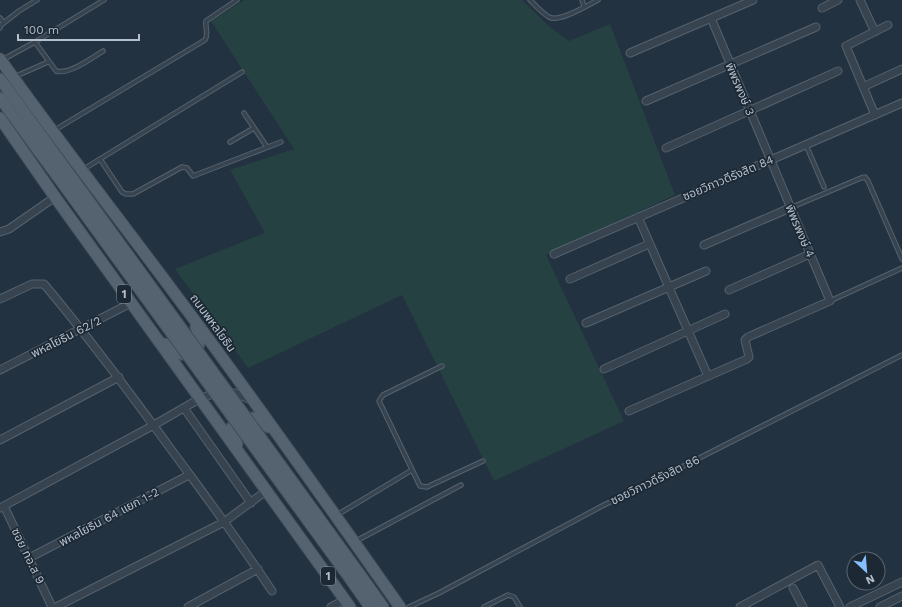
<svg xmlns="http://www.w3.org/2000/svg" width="902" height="607" viewBox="0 0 902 607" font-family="'Work Sans','Noto Sans Thai',sans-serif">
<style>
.green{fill:#254141}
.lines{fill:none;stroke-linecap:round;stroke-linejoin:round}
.lane-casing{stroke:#55626e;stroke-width:5.5}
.street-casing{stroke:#55626e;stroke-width:9}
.primary-casing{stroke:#414d59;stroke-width:13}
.lane{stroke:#374450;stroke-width:3.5}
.street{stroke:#374450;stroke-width:7}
.primary{stroke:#556370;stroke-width:11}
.primary-bridge-casing{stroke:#414d59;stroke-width:13;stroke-linecap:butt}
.primary-bridge{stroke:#556370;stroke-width:11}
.labels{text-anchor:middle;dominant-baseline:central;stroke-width:3.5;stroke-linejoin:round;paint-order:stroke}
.shield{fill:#1c2935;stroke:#86929e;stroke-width:1}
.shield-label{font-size:11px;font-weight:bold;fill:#b4bfcb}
.street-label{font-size:12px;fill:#b4bfcb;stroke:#1c2935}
</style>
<rect width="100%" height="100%" fill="#233240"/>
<path class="green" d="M244 0H522L549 26 569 41 610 24 675 195 546 255 624 421 494 481 402 295 248 368 175 269 265 233 230 170 294 149 211 21Z"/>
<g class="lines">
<g class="lane-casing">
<path id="lane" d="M530 0C536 6 542 13 549 17 559 23 588 5 598 0
M582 0 584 6
M0 18 4 23
M0 28 1 25 19 11 37 0
M35 42 56 71C69 75 92 58 103 51
M2 60 35 42 104 0
M14 77 48 62
M244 113 267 147
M53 131 205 40C209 34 205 28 206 21L237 0
M230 142 254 128
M806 145 824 187
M100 159 242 72
M84 169 100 159 122 192 126 194H133L182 167 187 168 193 176 281 142
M790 208 861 178 865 177 868 181 902 259
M830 301 902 268
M442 366 383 395 379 401 420 486 427 487 483 461
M337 515 412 470
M356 541 461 485
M409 607 439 593 604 505 662 477 902 355
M484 607 508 595 514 597 520 607"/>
</g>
<g class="street-casing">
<path id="street" d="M860 0 875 32
M822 8 838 0
M630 53 753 0
M863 87 902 69
M646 101 816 27
M875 115 846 46 888 25
M666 148 838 71
M638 217 708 376
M0 232 9 229 55 197
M704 245 790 208
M554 254 902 103
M570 279 649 244
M729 290 810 254
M0 299 32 284H44C96 346 142 410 190 475 218 513 246 552 272 591
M586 323 706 271
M604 369 725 314
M0 370 131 303
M184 408 251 503
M629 411 747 359 749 357 745 340 748 337 830 301 711 18
M0 440 119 377
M4 506 52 607
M0 508 154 425 199 399 215 393H235L253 401
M29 558 189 475
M793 588 803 607
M56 607 224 522 266 491
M188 607 258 569
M331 607 344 600
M740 607 818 565 840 607
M850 607 902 582
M880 607 902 596"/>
</g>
<g class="primary-casing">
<path id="primary" d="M0 59C58 141 121 221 181 302 256 402 328 505 400 607
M0 79 83 193
M0 98 74 199
M0 118 55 197 350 607
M165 344C183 363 208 355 196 327
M237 444 232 434V427C245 417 256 413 268 427
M358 572 383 607
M349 577 370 607"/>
</g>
<use href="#lane" class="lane"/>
<use href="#street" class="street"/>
<use href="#primary" class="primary"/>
<g class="primary-bridge-casing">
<path id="primary-bridge" d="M83 193 358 572
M74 199 349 577"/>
</g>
<use href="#primary-bridge" class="primary-bridge"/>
</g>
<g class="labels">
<g class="shield">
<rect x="117" y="285" width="14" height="18" rx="3"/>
<rect x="321" y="567" width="14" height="18" rx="3"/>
</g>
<g class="shield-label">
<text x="124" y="294">1</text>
<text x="328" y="576">1</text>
</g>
<g class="street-label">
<text transform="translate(740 89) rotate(67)">พิพรพงษ์ 3</text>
<text transform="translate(728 178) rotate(-23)">ซอยวิภาวดีรังสิต 84</text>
<text transform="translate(800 231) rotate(67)">พิพรพงษ์ 4</text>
<text transform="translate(213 323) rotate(54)">ถนนพหลโยธิน</text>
<text transform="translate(66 337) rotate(-27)">พหลโยธิน 62/2</text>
<text transform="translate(655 480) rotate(-26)">ซอยวิภาวดีรังสิต 86</text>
<text transform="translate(109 517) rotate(-28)">พหลโยธิน 64 แยก 1-2</text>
<text transform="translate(28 556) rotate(64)">ซอย ทอ.ส 9</text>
</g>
</g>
<g transform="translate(866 571) rotate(154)"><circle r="19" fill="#1c2935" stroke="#596571"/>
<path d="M0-3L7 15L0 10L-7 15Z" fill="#85c0fe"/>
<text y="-6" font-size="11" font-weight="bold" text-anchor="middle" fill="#b4bfcb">N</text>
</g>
<path d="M18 34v6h121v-6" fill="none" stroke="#b4bfcb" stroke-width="2"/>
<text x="24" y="34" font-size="12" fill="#b4bfcb" stroke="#1c2935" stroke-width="3" paint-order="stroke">100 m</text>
</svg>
